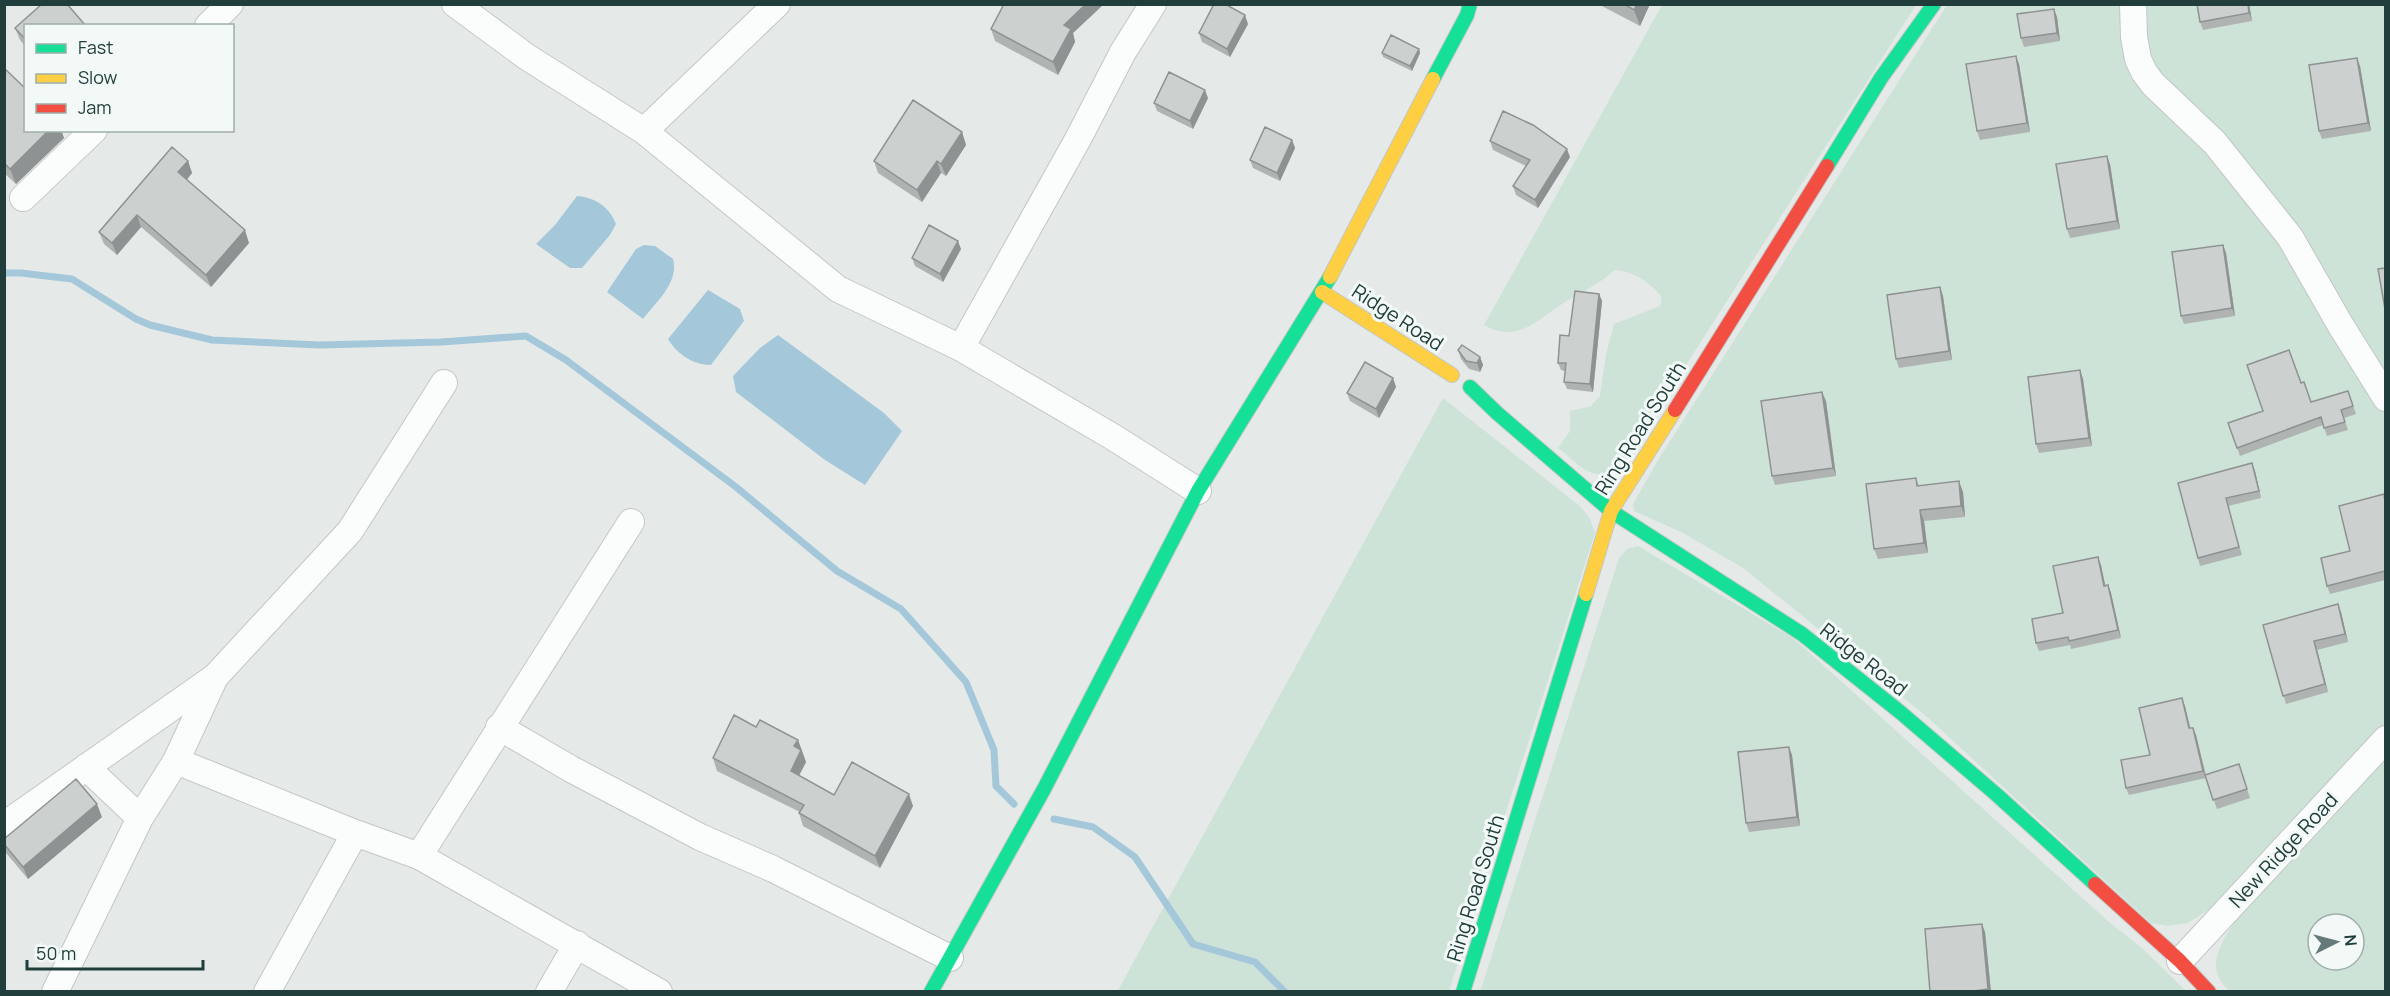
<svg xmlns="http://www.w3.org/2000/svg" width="2390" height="996" viewBox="0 0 2390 996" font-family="Manrope,sans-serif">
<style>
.green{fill:#cde3d8;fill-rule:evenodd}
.water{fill:#a4c7da}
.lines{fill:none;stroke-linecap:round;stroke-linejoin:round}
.stream{stroke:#a4c7da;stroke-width:7}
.street-casing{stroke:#c2c7c6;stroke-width:28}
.fast-casing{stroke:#c0c8c6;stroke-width:16}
.slow-casing{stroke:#c0c8c6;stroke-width:16}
.jam-casing{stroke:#c0c8c6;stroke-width:16}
.street{stroke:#fbfcfc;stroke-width:26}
.fast{stroke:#16e098;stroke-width:14}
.slow{stroke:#ffcf43;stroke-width:14}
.jam{stroke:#f24e42;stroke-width:14}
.wall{fill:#afb4b3}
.shaded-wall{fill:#8f9292}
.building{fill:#ccd1d0;stroke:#8f9292;stroke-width:1.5}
.labels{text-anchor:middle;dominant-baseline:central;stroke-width:6;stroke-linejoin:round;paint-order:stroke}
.street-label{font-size:20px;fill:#213e3c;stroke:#f3f9f7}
</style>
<rect width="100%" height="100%" fill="#e5eae9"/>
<path class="green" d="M1662 5H1916L1619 470C1588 482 1582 466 1558 448L1570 431V411L1591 406 1600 396 1606 354 1614 324 1660 306 1662 298C1653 284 1631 270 1615 270 1600 283 1589 288 1572 298 1542 314 1521 346 1484 325Z
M1947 5H2385V723L2230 896 2188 923 2167 926 2151 923 1926 716 1743 568 1683 533 1634 511 1633 504 1658 460Z
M1443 398 1581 507 1590 519 1595 533 1449 991 1117 992Z
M1638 546 1793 638 2108 921 2143 949 2186 991 1480 992 1619 558 1627 549Z
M2385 758V991H2230C2202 968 2222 941 2238 917ZM2318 924H2354V960H2318Z"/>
<path class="water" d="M577 196C594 197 610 207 616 224L610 235 582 268H570L536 244 555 225Z
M644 245 655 246 673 259C679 283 657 301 643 319L607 292 636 249Z
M708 290 740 309 744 321 711 365C693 365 677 354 668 339Z
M778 335 884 413 902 431 865 485 825 460 736 392 733 376 760 348Z"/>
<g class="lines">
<path class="stream" d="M4 273H21L72 279 136 319 150 325 212 340 319 345 441 342 526 336 566 360 736 487 837 571 901 609 966 682 994 750 996 786 1014 804
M1054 819 1093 827 1135 857 1193 944 1255 962 1285 992"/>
<g class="street-casing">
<path id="street" d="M455 4 527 57 644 131 838 289 961 348 1113 437 1198 491
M2133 4 2134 37 2138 59 2144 72 2153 84 2215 143 2290 237 2341 326 2386 398
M208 26 230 4
M644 131 777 4
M23 198 94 130
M961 348 1078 139 1123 52 1153 4
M215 677 350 531 444 383
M499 727 571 769 700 837 773 869 950 958
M176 761 355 833 419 856 659 992
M86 767 140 818
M4 825 215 677 176 761 140 818 55 992
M419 856 631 522
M2180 961 2386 739
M267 992 355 833
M549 992 577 944"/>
</g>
<g class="fast-casing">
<path id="fast" d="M1433 79 1467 15 1470 4
M1827 166 1881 78 1934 4
M1470 387 1497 413 1611 511 1802 634 1900 712 1997 795 2095 884
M931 992 1044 789 1198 491 1330 277
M1463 992 1586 594"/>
</g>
<g class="slow-casing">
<path id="slow" d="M1330 277 1433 79
M1322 292 1452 375
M1586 594 1611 511 1675 410"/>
</g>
<g class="jam-casing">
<path id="jam" d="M1675 410 1827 166
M2095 884 2180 961 2209 992"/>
</g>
<use href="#street" class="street"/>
<use href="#fast" class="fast"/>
<use href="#slow" class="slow"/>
<use href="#jam" class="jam"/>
</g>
<path class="wall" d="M1004 4H1104L1073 33 1075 42 1058 75 995 41 991 29Z
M1598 4H1650L1640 26Z
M2197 4H2249L2252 21 2203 30 2200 22Z
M2057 17 2060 41 2024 47 2021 38Z
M1248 24 1230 57 1202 42 1199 33Z
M26 26V47L20 40 15 28Z
M1419 49 1420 53 1412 71 1383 57 1382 53Z
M2019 64 2030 132 1980 140 1977 131Z
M2360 66 2371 131 2322 139 2319 131Z
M4 68 26 130H61L64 138 16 184 4 173Z
M1208 98 1193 129 1157 111 1154 103Z
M962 132 966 145 946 176 941 173 922 202 878 173 874 161Z
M1292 140 1295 148 1280 181 1253 168 1250 160Z
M1490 141 1570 157 1538 208 1516 195 1513 186 1526 166 1493 150Z
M188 161 192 173 187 180 249 243 211 287 141 227 117 255 104 244 99 232Z
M2110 164 2120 229 2070 238 2067 229Z
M2223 245 2226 253 2235 316 2184 324 2181 316Z
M961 249 943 282 915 266 912 258Z
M1940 287 1943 296 1952 360 1899 368 1896 359Z
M1599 294 1602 301 1593 392 1567 389 1564 382 1565 371 1561 370 1558 363 1569 336Z
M1458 350 1480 357 1483 365 1480 372 1469 369 1461 359Z
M2080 370 2083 379 2092 446 2039 453 2036 444Z
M1393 378 1396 387 1379 418 1350 401 1347 393Z
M2301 383 2311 402 2348 391 2356 414 2344 418 2348 430 2327 436 2323 425 2240 456 2228 423 2263 411Z
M1826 401 1836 476 1775 485 1772 476Z
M2255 471 2261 498 2228 506 2242 555 2200 566 2178 483Z
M1916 478 1919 486 1963 492 1965 517 1924 521 1928 553 1878 559 1874 549Z
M2385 500V580L2330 594 2327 586Z
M2101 565 2105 586 2108 585 2111 593 2121 638 2071 649 2070 645 2039 651 2036 643 2063 613Z
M2341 612 2348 642 2317 650 2328 692 2286 704 2263 625Z
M2185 706 2190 728H2193L2196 735 2206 775 2239 764 2250 798 2217 809 2206 778 2129 795 2126 788Z
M798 740 806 762 799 776 834 795 913 806 880 868 803 826 799 813 800 812 717 771 713 758Z
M1792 755 1800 826 1749 832 1746 823Z
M102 817 28 879 6 853 4 848V839Z
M1985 932 1991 992H1930Z"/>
<path class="shaded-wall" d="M1086 4H1104L1073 33 1075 42 1058 75 1053 62 1064 25Z
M1637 4H1650L1640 26 1634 10Z
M2248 4H2249L2252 21 2249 13Z
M2054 9 2057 17 2060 41 2057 33Z
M1245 15 1248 24 1230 57 1227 49Z
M1419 49 1420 53 1412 71 1410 66Z
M2016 56 2019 64 2030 132 2027 123Z
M2357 58 2360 66 2371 131 2368 123Z
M1205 90 1208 98 1193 129 1190 121Z
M49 130H61L64 138 16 184 10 169Z
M962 132 966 145 946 176 941 164Z
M1292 140 1295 148 1280 181 1277 173Z
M1567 149 1570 157 1538 208 1535 200Z
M2107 156 2110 164 2120 229 2117 221Z
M188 161 192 173 183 184 178 172Z
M937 161 941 173 922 202 917 190Z
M137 215 141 227 117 255 112 243Z
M245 230 249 243 211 287 206 275Z
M958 241 961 249 943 282 940 274Z
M2223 245 2226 253 2235 316 2232 308Z
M1940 287 1943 296 1952 360 1949 351Z
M1599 294 1602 301 1593 392 1590 384Z
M1480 357 1483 365 1480 372 1477 363Z
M2080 370 2083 379 2092 446 2089 438Z
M1393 378 1396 387 1379 418 1376 409Z
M1822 392 1826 401 1836 476 1833 468Z
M2252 463 2255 471 2261 498 2259 491Z
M1959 481 1963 492 1965 517 1961 506Z
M1920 510 1924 521 1928 553 1924 543Z
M2098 557 2101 565 2107 594 2104 586Z
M2108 585 2111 593 2121 638 2118 630Z
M2338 604 2341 612 2348 642 2345 634Z
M2314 641 2317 650 2328 692 2325 684Z
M2182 698 2185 706 2192 736 2189 728Z
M2193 728 2196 735 2206 778 2203 771Z
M798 740 806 762 795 783 791 771 794 746Z
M1789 747 1792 755 1800 826 1797 817Z
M909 794 913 806 880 868 875 856Z
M97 804 102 817 28 879 23 867Z
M1982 924 1985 932 1991 992H1989L1988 989Z"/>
<path class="building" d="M42 4H67L86 26H26V40L15 28Z
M1004 4H1086L1064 25 1071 29 1053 62 991 29Z
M1214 4H1225L1245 15 1227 49 1199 33Z
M1624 4H1637L1634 10Z
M2197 4H2248L2249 13 2200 22Z
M2054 9 2057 33 2021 38 2017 14Z
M1391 35 1419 49 1410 66 1382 53Z
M2016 56 2027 123 1977 131 1966 64Z
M2357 58 2368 123 2319 131 2309 65Z
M4 68 26 89V130H49L10 169 4 163Z
M1169 72 1205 90 1190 121 1154 103Z
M913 100 962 132 941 164 937 161 917 190 874 161Z
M1503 111 1533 125 1567 149 1535 200 1513 186 1530 160 1490 141Z
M1265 127 1292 140 1277 173 1250 160Z
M172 147 188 161 178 172 245 230 206 275 137 215 112 243 99 232Z
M2107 156 2117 221 2067 229 2056 164Z
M929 225 958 241 940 274 912 258Z
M2223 245 2232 308 2181 316 2172 252Z
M2385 268V309L2378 269Z
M1940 287 1949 351 1896 359 1887 295Z
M1575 291 1599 294 1590 384 1564 382 1566 363H1558L1560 335 1569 336Z
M1462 345 1480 357 1477 363 1466 361 1458 350Z
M2289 350 2301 383 2304 382 2311 402 2348 391 2353 406 2341 410 2345 422 2324 428 2321 417 2237 448 2228 423 2263 411 2247 365Z
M1365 362 1393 378 1376 409 1347 393Z
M2080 370 2089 438 2036 444 2028 377Z
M1822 392 1833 468 1772 476 1761 401Z
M2252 463 2259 491 2226 498 2239 547 2198 558 2178 483Z
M1916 478 1917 486 1959 481 1961 506 1920 510 1924 543 1874 549 1866 484Z
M2384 494 2385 502V571L2327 586 2321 558 2350 551 2339 506Z
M2098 557 2104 586 2108 585 2118 630 2069 641 2068 637 2036 643 2032 619 2063 613 2053 566Z
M2338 604 2345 634 2314 641 2325 684 2283 696 2263 625Z
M2182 698 2189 728H2193L2203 771 2126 788 2121 760 2150 755 2139 708Z
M734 715 756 727 760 720 798 740 794 746 801 750 791 771 834 795 852 762 909 794 875 856 799 813 804 805 713 758Z
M1789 747 1797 817 1746 823 1738 752Z
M2239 764 2247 789 2213 800 2205 775Z
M76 779 97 804 23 867 4 844V839Z
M1982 924 1988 989 1967 992H1930L1925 929Z"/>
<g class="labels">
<g class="street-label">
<text transform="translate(1398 317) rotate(33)">Ridge Road</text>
<text transform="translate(1640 428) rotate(-58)">Ring Road South</text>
<text transform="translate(1864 659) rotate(38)">Ridge Road</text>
<text transform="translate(2283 850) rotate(-47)">New Ridge Road</text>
<text transform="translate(1475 888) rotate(-73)">Ring Road South</text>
</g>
</g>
<rect width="2390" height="996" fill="none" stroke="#213e3c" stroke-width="12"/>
<rect x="24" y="24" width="210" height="108" fill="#f3f9f7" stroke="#9faeac" stroke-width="1.5"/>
<rect x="36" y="44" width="30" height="9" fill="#16e098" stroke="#9faeac" stroke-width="1.5"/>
<text x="78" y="54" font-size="18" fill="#213e3c">Fast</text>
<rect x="36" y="74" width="30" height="9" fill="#ffcf43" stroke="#9faeac" stroke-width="1.5"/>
<text x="78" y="84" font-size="18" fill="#213e3c">Slow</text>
<rect x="36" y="104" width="30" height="9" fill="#f24e42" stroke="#9faeac" stroke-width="1.5"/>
<text x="78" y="114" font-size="18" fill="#213e3c">Jam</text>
<g transform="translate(2336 942) rotate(84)"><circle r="28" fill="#f3f9f7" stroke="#9faeac" stroke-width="1.5"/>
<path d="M0-4.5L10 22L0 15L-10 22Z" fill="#667a79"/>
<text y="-9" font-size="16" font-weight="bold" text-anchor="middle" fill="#213e3c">N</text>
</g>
<path d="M27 960v9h176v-9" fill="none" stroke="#213e3c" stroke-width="3"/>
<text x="36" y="960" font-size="18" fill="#213e3c" stroke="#f3f9f7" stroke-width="4.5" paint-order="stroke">50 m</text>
</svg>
